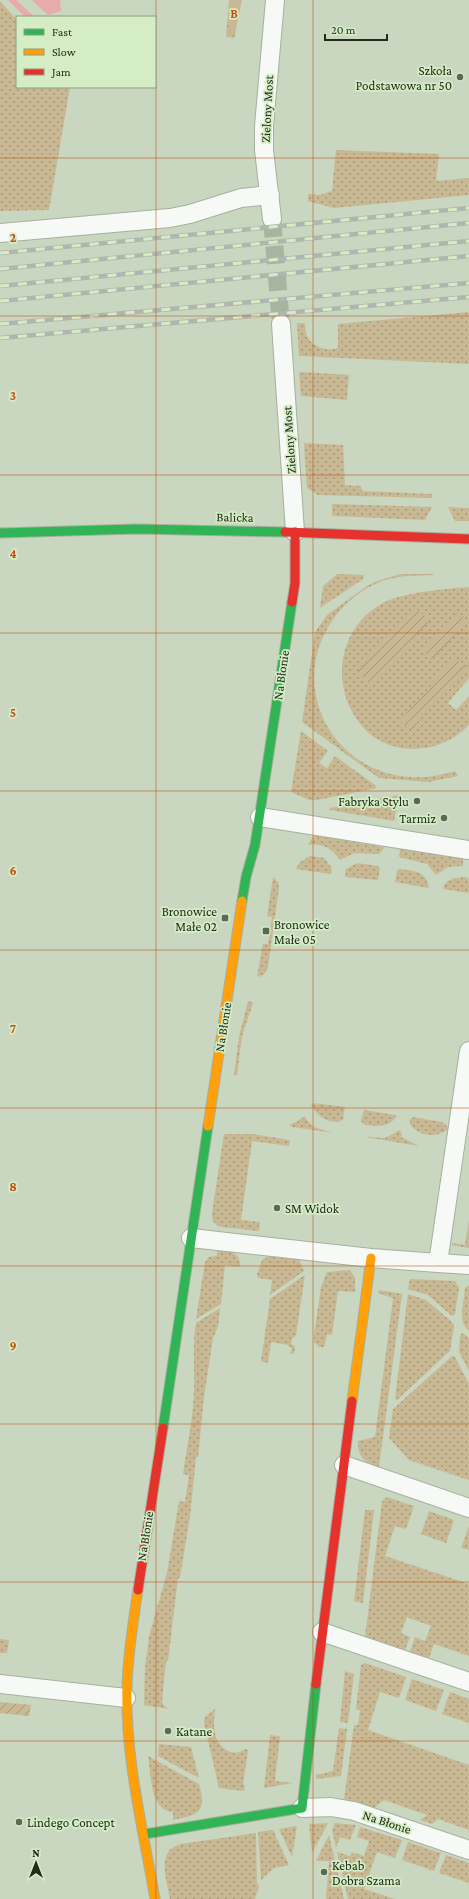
<svg xmlns="http://www.w3.org/2000/svg" width="469" height="1899" viewBox="0 0 469 1899" font-family="'Crimson Pro',serif">
<style>
.grass{fill:url(#grass-dots)}
.forest{fill:url(#forest-firs)}
.garden{fill:url(#garden-furrows)}
.water{fill:#e8aaaa}
.lines{fill:none;stroke-linecap:round;stroke-linejoin:round}
.stream{stroke:#e8aaaa;stroke-width:6}
.street-tunnel{stroke:#a7b49f;stroke-width:18;stroke-dasharray:18 9;stroke-linecap:butt}
.street-casing{stroke:#a6b09e;stroke-width:20}
.fast-casing{stroke:#a6b09e;stroke-width:11}
.slow-casing{stroke:#a6b09e;stroke-width:11}
.jam-casing{stroke:#a6b09e;stroke-width:11}
.street{stroke:#f7f9f6;stroke-width:18}
.fast{stroke:#30b455;stroke-width:9}
.slow{stroke:#ff9f0a;stroke-width:9}
.jam{stroke:#e5322d;stroke-width:9}
.rail-casing{stroke:#b1b5af;stroke-width:4.5}
.rail{stroke:#d4edc4;stroke-width:3;stroke-dasharray:9;stroke-linecap:butt}
.grid{fill:none;stroke:#c0500f;stroke-width:1;stroke-opacity:0.55}
.poi-dot{fill:#5c6755;stroke:#d4edc4;stroke-width:1.5}
.labels{text-anchor:middle;dominant-baseline:central;stroke-width:3.5;stroke-linejoin:round;paint-order:stroke}
.poi-label{font-size:13px;fill:#212b1b;stroke:#d4edc4;text-anchor:start}
.street-label{font-size:13px;fill:#212b1b;stroke:#d4edc4}
.grid-label{font-size:13px;text-anchor:middle;font-weight:bold;fill:#c0500f;stroke:#d4edc4;stroke-width:3.5;stroke-linejoin:round;paint-order:stroke}
</style>
<defs>
<pattern id="grass-dots" width="8" height="8" patternUnits="userSpaceOnUse"><rect width="8" height="8" fill="#c8b994"/><path d="M2 2h.1M6 6h.1" fill="none" stroke="#a29778" stroke-width="1.8" stroke-linecap="round"/></pattern>
<pattern id="forest-firs" width="22" height="20" patternUnits="userSpaceOnUse"><rect width="22" height="20" fill="#c8b994"/><path d="M5 1l3.5 6h-7zM16 11l3.5 6h-7z" fill="#a29778"/></pattern>
<pattern id="garden-furrows" width="10" height="10" patternUnits="userSpaceOnUse"><rect width="10" height="10" fill="#c8b994"/><path d="M-1 1l2-2M0 10L10 0M9 11l2-2" fill="none" stroke="#a29778"/></pattern>
</defs>
<rect width="100%" height="100%" fill="#c9d6c0"/>
<path class="grass" d="M0 1 17 20V87H70L49 210 0 211Z
M336 150 439 154 436 181 469 178V195L334 208 308 201V194L320 195 332 191Z
M469 312V364L299 356 297 323H305C305 327 305 332 307 336 312 347 328 352 338 348V324Z
M301 372 349 375 347 400 301 396 299 373Z
M304 443 343 445 345 485 361 486 362 491 432 494V498L318 495 307 488Z
M332 504 432 507 425 520 333 516 332 515Z
M448 507 469 508V521H455Z
M337 574 364 575 363 579 320 608 323 586Z
M401 574H434V575C420 576 404 575 389 579 372 583 355 595 343 607 269 689 349 806 455 771L458 776 429 782 379 778 302 722 315 632 327 615 367 586 377 581Z
M469 587V678L448 703 456 710 469 696V725C438 758 381 758 356 718 330 680 341 625 383 603 403 592 446 589 469 587Z
M301 731 328 751 319 763 327 768 335 756 375 785 377 788 317 800H309L291 792Z
M399 795 394 821 330 810V808Z
M314 835 383 847 384 848 379 854 354 853 340 860C332 848 322 843 308 845Z
M400 849 463 859V866L448 867 436 875 427 864 399 857Z
M310 856 324 858 331 867 332 872 330 874 296 869 300 862Z
M357 863 378 866 380 868 378 880 345 877 346 869Z
M400 869C415 871 426 871 429 888L395 882 397 871Z
M273 877 278 882 279 888 268 967 264 974 259 977 257 976 263 944H268L272 917 267 916Z
M465 877 469 879V893L443 889C445 878 457 878 465 877Z
M248 1001 253 1003 242 1036 237 1075H234L239 1037Z
M313 1103 345 1107 343 1120C332 1126 316 1116 311 1105Z
M364 1110 395 1115 397 1116C388 1128 379 1126 365 1125L361 1121Z
M305 1116C309 1128 323 1130 334 1133L292 1127 289 1125 296 1122Z
M412 1117 442 1122 446 1125 448 1129C436 1139 418 1136 410 1124V1120Z
M400 1130 402 1134 401 1137 419 1146 365 1137 385 1138Z
M224 1134H253L290 1140 289 1146 252 1141 241 1220 260 1222 259 1231 222 1227C214 1225 212 1221 212 1213Z
M469 1220V1248L452 1245V1243L465 1245Z
M217 1249C229 1251 241 1252 240 1267L225 1265 221 1304 196 1319 205 1262 209 1257 217 1256Z
M270 1256 299 1259 304 1271 270 1295 272 1280 258 1278 257 1274 262 1260Z
M350 1270 355 1278V1292L338 1291 332 1335 327 1334 324 1347H319L314 1342V1335L321 1287 327 1272Z
M305 1275 296 1335 292 1339 291 1344 295 1346 294 1354 290 1353 292 1349 288 1345 271 1342 268 1363 261 1361 270 1299Z
M410 1279 455 1281 459 1288 455 1314 452 1316 428 1295 408 1289Z
M469 1285V1331C457 1321 464 1302 465 1288Z
M379 1290 402 1294 379 1467C365 1463 357 1457 358 1441L375 1437 393 1298 378 1293Z
M408 1294 426 1300 453 1323 454 1327 450 1351 397 1400 395 1399Z
M220 1308 218 1327 213 1338 204 1397 198 1457H196L190 1516 180 1578H178L168 1661H166L162 1702 164 1706 169 1709 144 1705 145 1668 149 1636 167 1573 179 1501 185 1502 189 1475 183 1474C187 1447 193 1419 194 1391 195 1368 192 1346 196 1323Z
M463 1333 469 1338V1371L459 1352 460 1335Z
M452 1356 455 1357 469 1384V1480L409 1460 389 1438 393 1409Z
M387 1497 414 1506 406 1529 395 1526 385 1556 469 1584V1656L434 1644 429 1658 410 1652 415 1637 425 1641 431 1626 407 1617 401 1633 410 1637 405 1650 365 1637 382 1501Z
M365 1510H374L363 1603 354 1601Z
M429 1511 454 1520 446 1543 421 1534Z
M469 1526V1550L461 1548Z
M0 1639 9 1640 7 1653H0Z
M365 1663 406 1677 399 1698 380 1692 368 1730 469 1765V1830L438 1819 432 1824 420 1820 427 1815 384 1800 371 1810 344 1800 354 1725H358L360 1710 356 1709 361 1665Z
M345 1671 354 1674 348 1723 340 1722Z
M412 1679 444 1690 436 1711 405 1700Z
M450 1692 469 1699V1723L442 1714Z
M215 1709C214 1717 213 1728 216 1737 220 1749 234 1758 245 1749L248 1750 243 1785H245L244 1791 219 1788 204 1723 205 1717Z
M339 1728 347 1729 341 1776 316 1779V1775L333 1771Z
M270 1735 280 1736 275 1781 293 1783 264 1788Z
M159 1744 191 1747 199 1778 158 1756Z
M148 1756 199 1784C207 1812 199 1815 173 1820V1812C150 1811 151 1773 148 1756Z
M328 1823 312 1853 309 1824Z
M335 1823 356 1825 350 1840 340 1837 336 1848 332 1830Z
M297 1826 292 1857 279 1829Z
M360 1827 402 1840 395 1858 377 1852 364 1889 395 1899H348L337 1852 350 1856 352 1852 364 1856 369 1841 357 1837Z
M273 1830 289 1865 274 1868 261 1880 258 1832Z
M256 1833 257 1884 259 1886 255 1899H170C167 1881 155 1850 181 1844Z
M329 1835 344 1899H326L329 1861H316Z
M408 1842 441 1853 434 1871 402 1860Z
M446 1855 469 1863V1883L439 1873Z"/>
<path class="forest" d="M229 0H242L234 38 226 37Z"/>
<path class="garden" d="M415 608 430 620 372 685 357 672Z
M458 612 468 621 432 660 422 650Z
M455 658 466 666 411 730 400 721Z
M0 1702 31 1705 29 1716 0 1713Z"/>
<path class="water" d="M32 0H60L61 11 48 15Z"/>
<g class="lines">
<path class="stream" d="M12 0 30 17"/>
<path class="street-tunnel" d="M272 219 281 324"/>
<g class="street-casing">
<path id="street" d="M272 219 264 150V126L275 0
M0 233 170 218 190 214 241 198 270 195
M281 324 295 532
M260 817 469 850
M191 1238 371 1258 438 1263 469 1051
M438 1263 469 1265
M344 1465 469 1508
M322 1632 469 1682
M0 1684 126 1698
M302 1808 331 1807 354 1811 469 1850"/>
</g>
<g class="fast-casing">
<path id="fast" d="M0 533 136 529 285 532
M242 901 246 877 255 845 292 602
M163 1428 208 1126
M145 1834 302 1808 316 1684"/>
</g>
<g class="slow-casing">
<path id="slow" d="M208 1126 242 901
M352 1401 371 1258
M138 1590C133 1622 128 1653 127 1686 125 1757 143 1829 155 1899"/>
</g>
<g class="jam-casing">
<path id="jam" d="M285 532 469 539
M292 602 295 583V532
M138 1590 163 1428
M316 1684 352 1401"/>
</g>
<use href="#street" class="street"/>
<use href="#fast" class="fast"/>
<use href="#slow" class="slow"/>
<use href="#jam" class="jam"/>
<g class="rail-casing">
<path id="rail" d="M0 253 469 208
M0 269 469 223
M0 286 469 241
M0 301 469 256
M0 324 469 283
M0 338 469 297"/>
</g>
<use href="#rail" class="rail"/>
</g>
<path class="grid" d="M156 0V1899M313 0V1899M0 158H469M0 316H469M0 475H469M0 633H469M0 791H469M0 950H469M0 1108H469M0 1266H469M0 1424H469M0 1582H469M0 1741H469"/>
<g class="poi-dot">
<circle cx="460" cy="77" r="4"/>
<circle cx="417" cy="801" r="4"/>
<circle cx="444" cy="818" r="4"/>
<rect x="221" y="914" width="8" height="8" rx="2"/>
<rect x="262" y="927" width="8" height="8" rx="2"/>
<circle cx="277" cy="1208" r="4"/>
<circle cx="168" cy="1731" r="4"/>
<circle cx="19" cy="1822" r="4"/>
<circle cx="324" cy="1872" r="4"/>
</g>
<g class="labels">
<g class="poi-label">
<text x="452" y="70" text-anchor="end">Szkoła<tspan x="452" dy="15">Podstawowa nr 50</tspan></text>
<text x="409" y="801" text-anchor="end">Fabryka Stylu</text>
<text x="436" y="818" text-anchor="end">Tarmiz</text>
<text x="217" y="911" text-anchor="end">Bronowice<tspan x="217" dy="15">Małe 02</tspan></text>
<text x="274" y="924">Bronowice<tspan x="274" dy="15">Małe 05</tspan></text>
<text x="285" y="1208">SM Widok</text>
<text x="176" y="1731">Katane</text>
<text x="27" y="1822">Lindego Concept</text>
<text x="332" y="1865">Kebab<tspan x="332" dy="15">Dobra Szama</tspan></text>
</g>
<g class="street-label">
<text transform="translate(267 109) rotate(-87)">Zielony Most</text>
<text transform="translate(289 440) rotate(-94)">Zielony Most</text>
<text transform="translate(235 517) rotate(1)">Balicka</text>
<text transform="translate(281 675) rotate(-82)">Na Błonie</text>
<text transform="translate(223 1027) rotate(-81)">Na Błonie</text>
<text transform="translate(145 1536) rotate(-81)">Na Błonie</text>
<text transform="translate(387 1822) rotate(18)">Na Błonie</text>
</g>
</g>
<g class="grid-label">
<text x="234" y="18">B</text>
<text x="13" y="242">2</text>
<text x="13" y="400">3</text>
<text x="13" y="558">4</text>
<text x="13" y="717">5</text>
<text x="13" y="875">6</text>
<text x="13" y="1033">7</text>
<text x="13" y="1191">8</text>
<text x="13" y="1350">9</text>
</g>
<rect x="16" y="16" width="140" height="72" fill="#d4edc4" stroke="#8c9f80"/>
<rect x="24" y="29" width="20" height="6" fill="#30b455" stroke="#8c9f80"/>
<text x="52" y="36" font-size="12" fill="#212b1b">Fast</text>
<rect x="24" y="49" width="20" height="6" fill="#ff9f0a" stroke="#8c9f80"/>
<text x="52" y="56" font-size="12" fill="#212b1b">Slow</text>
<rect x="24" y="69" width="20" height="6" fill="#e5322d" stroke="#8c9f80"/>
<text x="52" y="76" font-size="12" fill="#212b1b">Jam</text>
<g transform="translate(36 1863)" stroke="#d4edc4" stroke-width="3" paint-order="stroke">
<path d="M0-3L7 15L0 10L-7 15Z" fill="#212b1b"/>
<text y="-6" font-size="11" font-weight="bold" text-anchor="middle" fill="#212b1b">N</text>
</g>
<path d="M325 34v6h62v-6" fill="none" stroke="#212b1b" stroke-width="2"/>
<text x="331" y="34" font-size="12" fill="#212b1b" stroke="#d4edc4" stroke-width="3" paint-order="stroke">20 m</text>
</svg>
